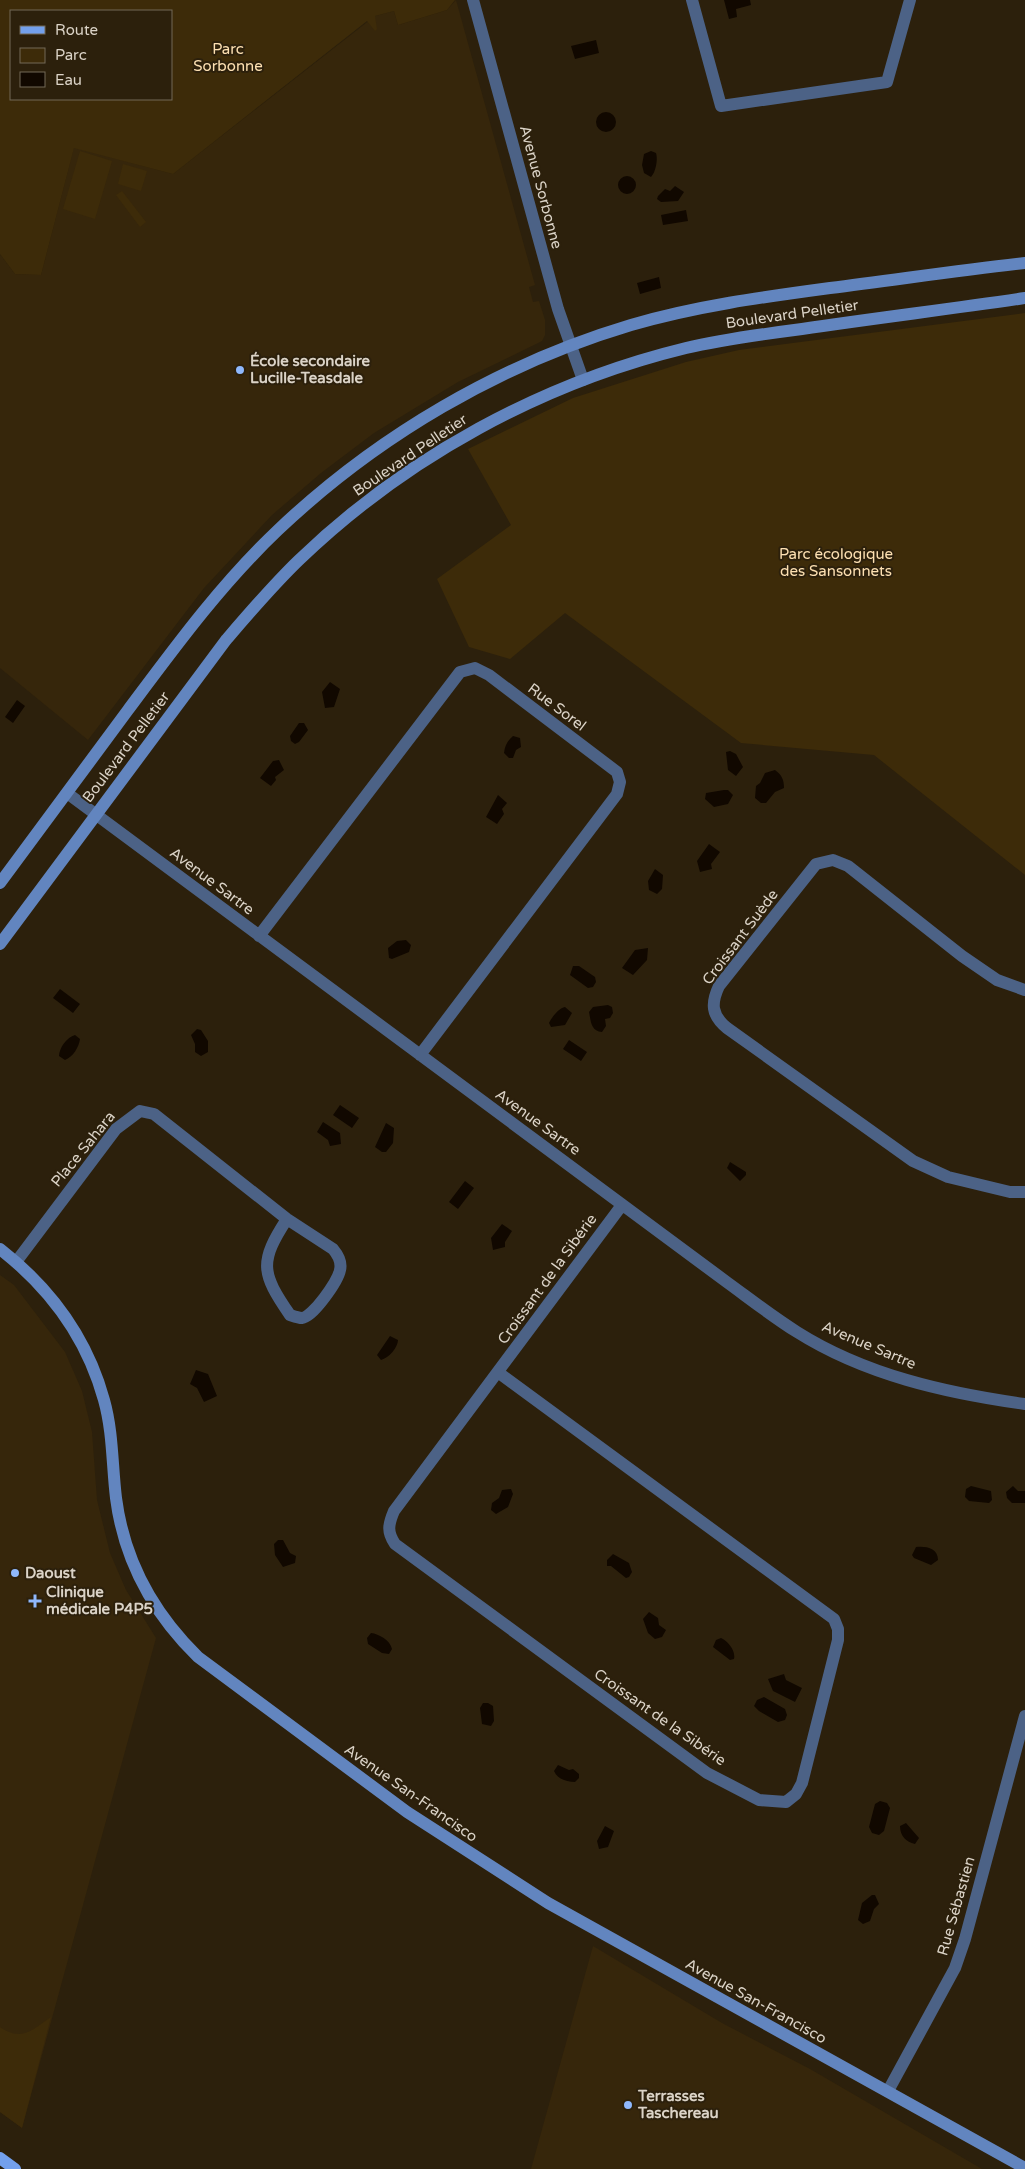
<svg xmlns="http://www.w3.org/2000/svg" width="1025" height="2169" viewBox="0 0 1025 2169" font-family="'Varela Round',sans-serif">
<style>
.built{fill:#36260b}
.green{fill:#3d2b09;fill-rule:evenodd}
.water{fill:#110800}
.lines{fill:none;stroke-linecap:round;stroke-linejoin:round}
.street{stroke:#4c6286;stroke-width:12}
.secondary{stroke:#6285bf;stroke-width:12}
.primary{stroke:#73a0ec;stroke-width:12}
.poi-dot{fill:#8fb8fd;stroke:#2c200c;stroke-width:2}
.labels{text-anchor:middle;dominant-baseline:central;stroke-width:4;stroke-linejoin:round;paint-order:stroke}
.park-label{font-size:15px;fill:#fde0b2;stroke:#2c200c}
.street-label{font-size:15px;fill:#dbd3c7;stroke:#2c200c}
.poi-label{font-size:15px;font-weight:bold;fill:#dbd3c7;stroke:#2c200c;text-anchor:start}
</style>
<rect width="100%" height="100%" fill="#2c200c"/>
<path class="built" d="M456 0 535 285 529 287 533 302 539 301 545 320V335L542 341 536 344 458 382 374 433 321 473 272 515 204 588 88 740 0 668V254L15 274 41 275 74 147 173 174 375 16 394 11 398 25 447 10Z
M0 1275 14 1285 65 1352 82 1391 92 1432 97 1500 110 1553 126 1590 156 1638 22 2128 0 2112Z
M593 1946 722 2023 810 2069 982 2169H531Z"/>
<path class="green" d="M0 0H455L447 10 398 25 394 11 375 16 377 29 375 31 367 21 173 174 74 148 41 275 15 274 0 254ZM171 11V99H11V11Z
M80 151 112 161 95 219 63 209Z
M123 164 147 171 141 191 118 184Z
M122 191 146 222 140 227 116 195Z
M1025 313V875L874 755 741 743 565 613 510 659 469 647 437 579 511 525 468 449 573 398 686 362 739 350Z
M51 2017 22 2128 0 2112V2027C22 2042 32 2030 51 2017Z"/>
<path class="water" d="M724 0H750L751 5 736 9 737 17 729 19Z
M596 40 599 53 575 59 571 46Z
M596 122a10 10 0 1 1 20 0a10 10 0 1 1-20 0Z
M651 151 656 153C658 159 656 172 651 177L644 173 642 165 644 154Z
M618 185a9 9 0 1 1 18 0a9 9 0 1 1-18 0Z
M675 186 684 192 678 201 661 202 657 199 658 196 665 189 670 191Z
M686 210 688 221 663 225 661 215Z
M659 277 661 288 640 294 637 283Z
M330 682 340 689 334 707 325 708 322 692Z
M17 700 25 706 13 723 5 717Z
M299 723H304L308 730 299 742 295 744 291 741 290 736Z
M513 736 520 738 521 747 516 750 513 758H509L504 753C505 746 507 741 513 736Z
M730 751 736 754 743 767 736 776 728 770 726 752Z
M279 760 284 770 275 777 276 780 271 786 260 778 273 761Z
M775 770C782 775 784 780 784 788L775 792 766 803H761L755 798 756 786 760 783 765 773Z
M724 790H728L733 795 728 804 714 807 705 799 706 793Z
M498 795 507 803 502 809 504 814 497 824 486 817Z
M709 844 720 852 711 864 712 869 700 872 697 861Z
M655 869 663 875 662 889 657 894 649 890 648 881Z
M406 940 411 945 409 952 392 959 389 958 388 948 397 941Z
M648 948 647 960 633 975 622 968 635 950Z
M579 966 595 977 596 982 593 987 588 988 570 975 573 966Z
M60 989 80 1004 73 1013 53 998Z
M608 1005 612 1007 613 1013 610 1018 605 1019 606 1026 602 1032C591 1031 591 1022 589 1012L593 1007Z
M565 1007 572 1013 565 1025 551 1027 549 1023C552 1017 559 1008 565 1007Z
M197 1029 201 1030 208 1041V1052L201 1056 195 1052V1044L191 1035Z
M75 1035 80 1039C79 1047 73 1057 65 1060L59 1056C59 1048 67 1037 75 1035Z
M569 1040 587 1052 581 1061 563 1049Z
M340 1105 359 1118 352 1128 333 1115Z
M323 1122 340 1133 341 1144 330 1146 328 1140 317 1132Z
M386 1123 394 1128 393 1143 386 1152H382L375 1147Z
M730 1162 746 1172V1175L740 1181 727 1168Z
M465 1181 474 1188 458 1209 449 1202Z
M502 1224 512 1231 505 1242V1247L493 1250 491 1238Z
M390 1336 398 1340C398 1347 389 1358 381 1360L377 1355Z
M196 1370 208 1374 217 1396 204 1402 197 1388 190 1384Z
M971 1486 991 1491 992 1500 989 1503 969 1501 965 1497 966 1489Z
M1013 1486 1018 1491H1025V1503H1012L1007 1498 1006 1492Z
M511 1489 513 1494 508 1507 496 1514 491 1510 492 1503 499 1498 502 1490Z
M278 1540H283L290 1553 296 1556 295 1563 283 1567 275 1555 274 1544Z
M916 1547C926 1546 938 1548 938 1560L931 1565 914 1558 912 1555Z
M613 1554 629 1563 632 1572 629 1577 626 1578 611 1566H607V1560Z
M649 1612 658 1618 659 1625 666 1630 662 1637 655 1639 648 1633 643 1619Z
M371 1633C379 1634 390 1640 392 1649L389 1654 382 1653 368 1644 367 1638Z
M721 1638C728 1641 736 1651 734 1659L730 1660 713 1647 716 1640Z
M784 1674 786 1680 802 1688 795 1702 773 1691 768 1679Z
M764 1697 785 1709 787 1715 785 1720 778 1722 759 1711 754 1706 757 1700Z
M483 1703H488L493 1706 494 1721 491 1726 482 1724 480 1708Z
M558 1765 569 1770 573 1769 579 1774V1778L575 1782C567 1782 557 1779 554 1771Z
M880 1801 887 1803 890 1808 884 1831 879 1835 872 1833 869 1827 875 1804Z
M906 1823 919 1838 915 1844C906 1842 900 1836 900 1826Z
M605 1826 614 1831 608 1847 599 1849 597 1841Z
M872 1895H875L879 1904 874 1909 870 1921 863 1924 858 1920 862 1903Z"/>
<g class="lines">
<path class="street" d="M473 0 558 309 583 380
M692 0 721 106 887 82 910 0
M67 793 728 1283C750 1299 773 1317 797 1332 865 1375 946 1393 1025 1404
M259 936 460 672 475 668 489 675 617 772 620 782 617 794 420 1055
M1025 990 997 980 962 956 848 866 833 860 816 864 719 986C711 1003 711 1015 727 1028L913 1161 948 1177 1010 1192H1025
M16 1262 116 1129 140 1111 154 1114 287 1219 333 1249C338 1255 342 1262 340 1270 338 1281 313 1317 302 1318 298 1318 293 1316 290 1315 261 1273 259 1262 287 1219
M499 1373 834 1619 838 1629V1640L802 1783 796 1794 786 1802 759 1800 707 1773 395 1544C387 1532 388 1525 394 1511L622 1205
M888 2091 955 1968 965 1939 1025 1716"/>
<path class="secondary" d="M0 883C43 825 85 768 128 710 175 647 221 584 278 530 377 436 500 364 631 325 696 306 763 297 830 288 895 280 960 270 1025 263
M0 944 226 640C250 612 273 585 299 560 406 457 542 383 686 348 724 339 763 334 802 329 876 318 951 309 1025 298
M0 1249C50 1288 87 1338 104 1400 113 1432 112 1465 116 1498 124 1560 153 1613 198 1657L407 1812 548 1903 1025 2168"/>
<path class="primary" d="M0 2158 15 2169"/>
</g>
<g class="poi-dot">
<circle cx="240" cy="370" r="5"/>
<circle cx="15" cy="1573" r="5"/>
<path d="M32.5 1593.5h5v5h5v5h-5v5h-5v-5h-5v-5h5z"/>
<circle cx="628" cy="2105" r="5"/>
</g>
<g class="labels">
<g class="park-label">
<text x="228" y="49">Parc<tspan x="228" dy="17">Sorbonne</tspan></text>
<text x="836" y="554">Parc écologique<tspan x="836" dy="17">des Sansonnets</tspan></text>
</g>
<g class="street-label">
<text transform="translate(541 187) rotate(75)">Avenue Sorbonne</text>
<text transform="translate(792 314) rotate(-8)">Boulevard Pelletier</text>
<text transform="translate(410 455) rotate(-34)">Boulevard Pelletier</text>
<text transform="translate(557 707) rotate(37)">Rue Sorel</text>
<text transform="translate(126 747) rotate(-53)">Boulevard Pelletier</text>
<text transform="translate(212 881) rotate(37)">Avenue Sartre</text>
<text transform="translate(740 937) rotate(-53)">Croissant Suède</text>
<text transform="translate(538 1122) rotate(36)">Avenue Sartre</text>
<text transform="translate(83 1149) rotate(-51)">Place Sahara</text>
<text transform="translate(547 1279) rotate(-54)">Croissant de la Sibérie</text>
<text transform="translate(869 1345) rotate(23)">Avenue Sartre</text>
<text transform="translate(660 1717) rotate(35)">Croissant de la Sibérie</text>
<text transform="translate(411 1793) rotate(35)">Avenue San-Francisco</text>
<text transform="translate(956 1906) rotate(-74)">Rue Sébastien</text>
<text transform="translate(756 2001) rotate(29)">Avenue San-Francisco</text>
</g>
<g class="poi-label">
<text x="250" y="361">École secondaire<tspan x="250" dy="17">Lucille-Teasdale</tspan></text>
<text x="25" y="1573">Daoust</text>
<text x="46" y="1592">Clinique<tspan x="46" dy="17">médicale P4P5</tspan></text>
<text x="638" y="2096">Terrasses<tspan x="638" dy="17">Taschereau</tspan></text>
</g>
</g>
<rect x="10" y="10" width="162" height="90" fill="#2c200c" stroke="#726857"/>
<rect x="20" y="26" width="25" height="8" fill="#73a0ec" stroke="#726857"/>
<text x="55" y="35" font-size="15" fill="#dbd3c7">Route</text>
<rect x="20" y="48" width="25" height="15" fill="#3d2b09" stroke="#726857"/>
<text x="55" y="60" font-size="15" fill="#dbd3c7">Parc</text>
<rect x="20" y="72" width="25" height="15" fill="#110800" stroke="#726857"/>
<text x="55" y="85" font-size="15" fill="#dbd3c7">Eau</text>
</svg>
